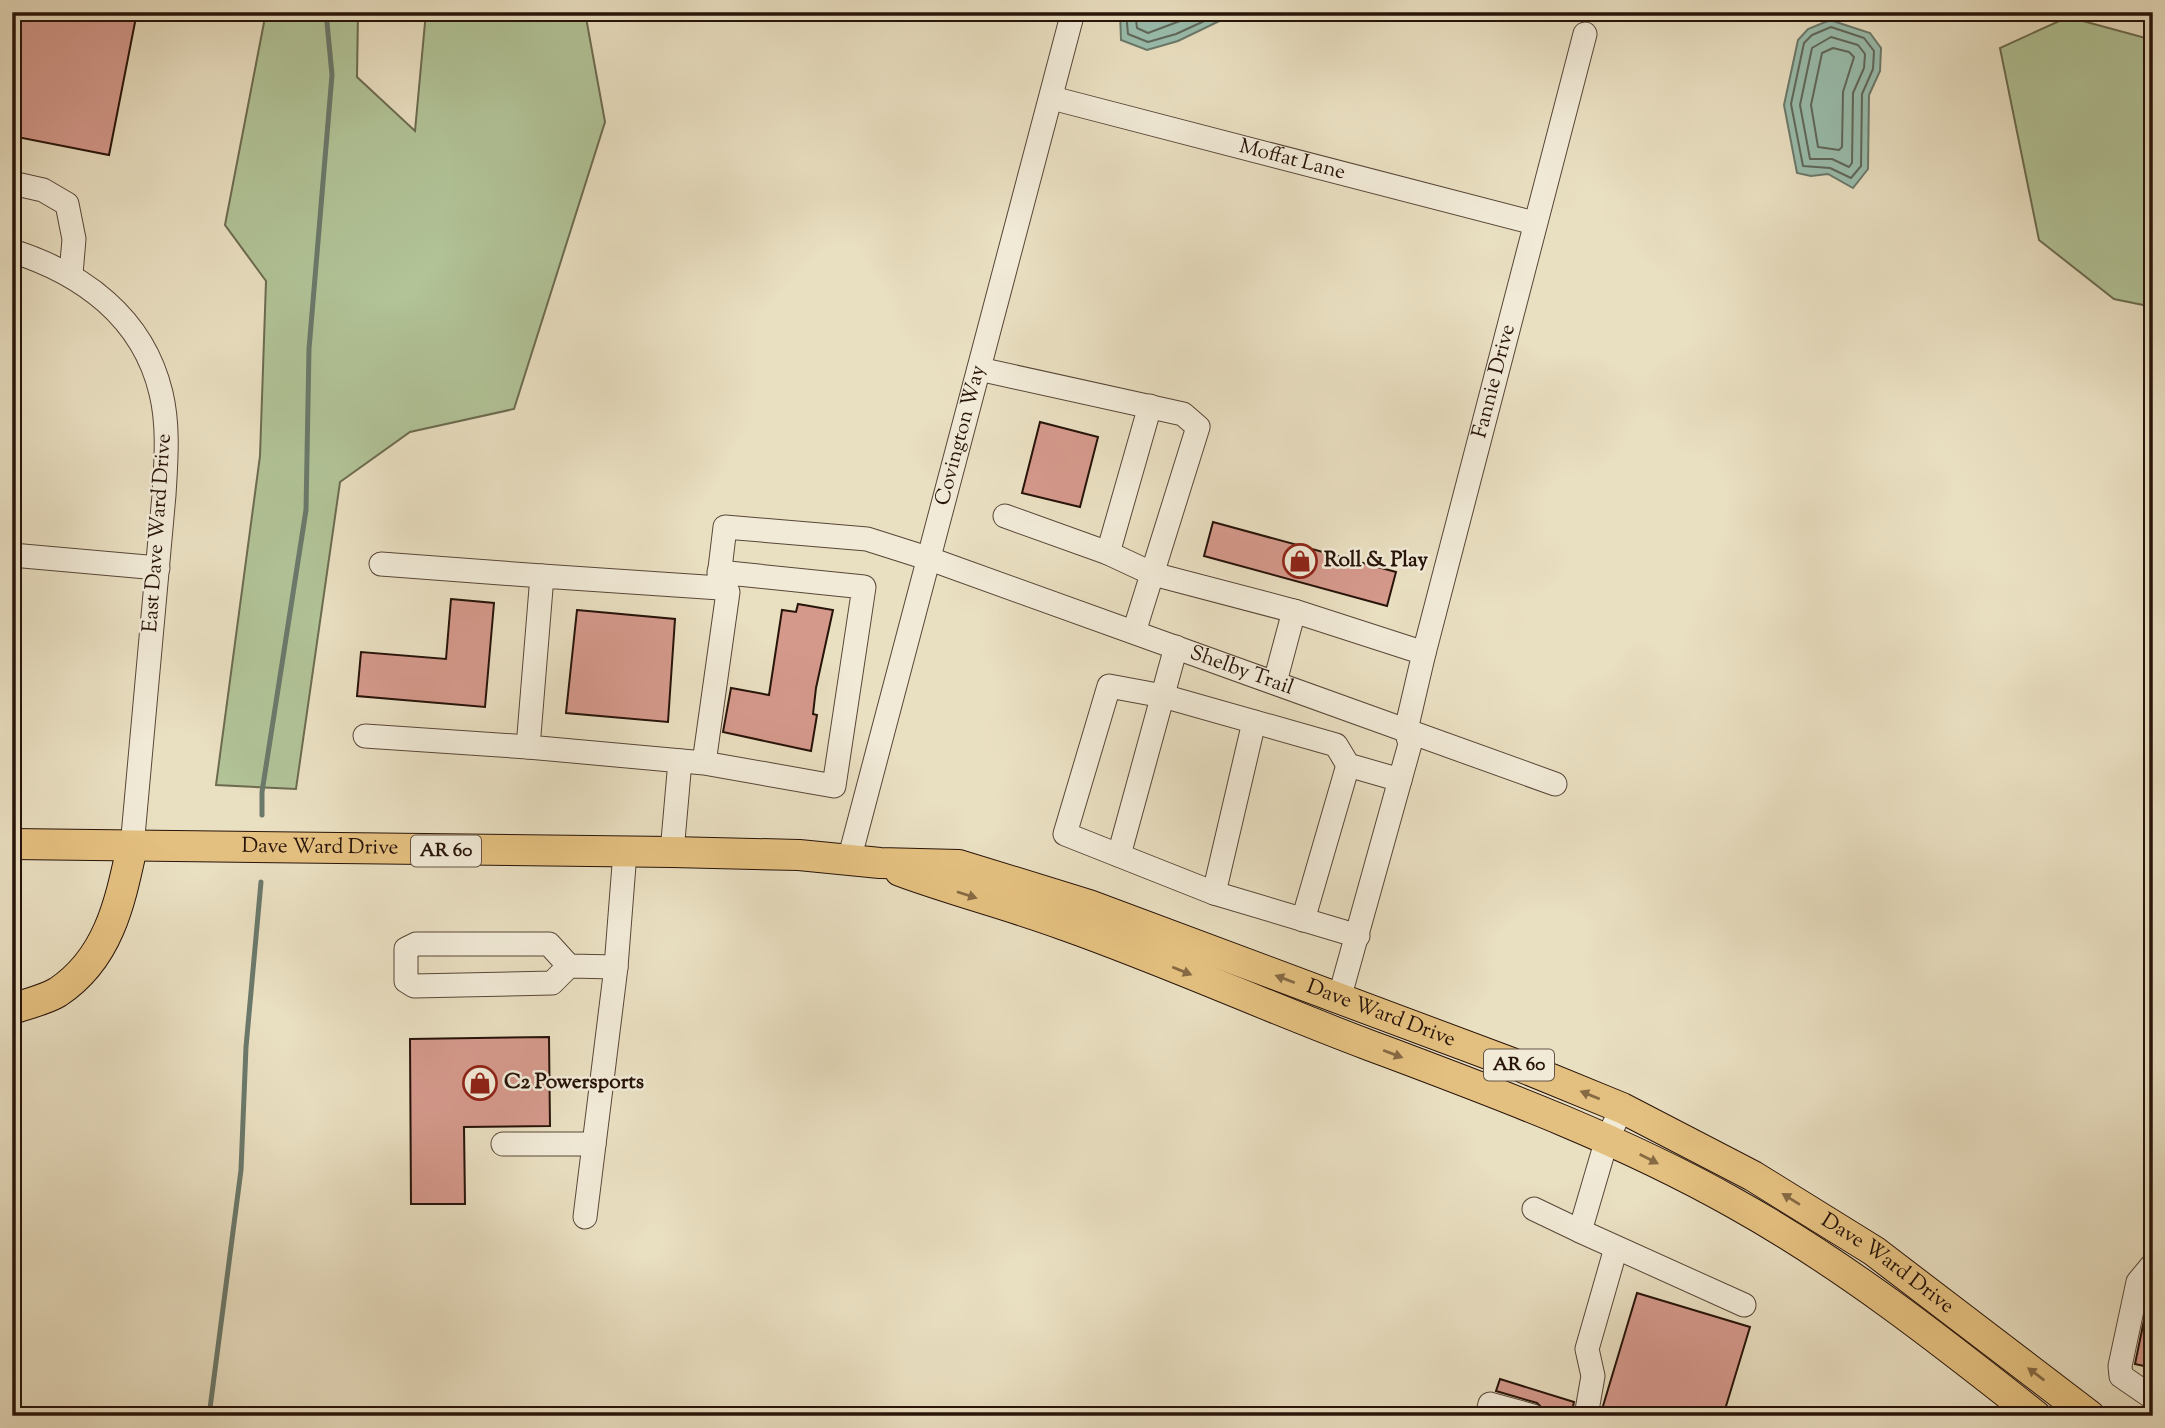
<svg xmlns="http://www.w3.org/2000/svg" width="2165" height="1428" viewBox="0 0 2165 1428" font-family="'Sorts Mill Goudy',serif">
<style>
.green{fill:#b1c397;stroke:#6c6b50;stroke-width:2}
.water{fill:#99bdad;stroke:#6b796b;stroke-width:2}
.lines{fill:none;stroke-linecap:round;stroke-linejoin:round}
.shore{stroke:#60685b;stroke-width:2}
.stream{stroke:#6b796b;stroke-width:5}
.building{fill:#d5998c;stroke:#271309;stroke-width:2}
.minor-casing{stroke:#584637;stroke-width:25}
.major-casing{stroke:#271309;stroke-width:32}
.minor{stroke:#f1ead7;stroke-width:23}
.major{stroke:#e4c080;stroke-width:30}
.oneway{fill:#866a44}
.labels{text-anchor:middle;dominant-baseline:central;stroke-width:5;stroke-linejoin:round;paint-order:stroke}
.shield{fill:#f1ead7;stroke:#645447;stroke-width:2}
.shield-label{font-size:19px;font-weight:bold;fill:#271309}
.street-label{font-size:21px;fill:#271309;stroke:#f1ead7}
.poi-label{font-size:21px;font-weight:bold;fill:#271309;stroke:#f1ead7;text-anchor:start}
</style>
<rect width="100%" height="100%" fill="#e9dfc1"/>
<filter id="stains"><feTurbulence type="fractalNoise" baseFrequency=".00286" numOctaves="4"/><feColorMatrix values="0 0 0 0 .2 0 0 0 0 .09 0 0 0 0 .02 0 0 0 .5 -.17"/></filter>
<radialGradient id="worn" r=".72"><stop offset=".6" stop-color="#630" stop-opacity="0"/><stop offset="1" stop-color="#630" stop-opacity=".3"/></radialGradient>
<path class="green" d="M266 12H358L357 77 415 131 426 12H585L605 122 514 409 410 432 340 482 296 789 216 785 260 456 266 281 225 225Z
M2068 17 2153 40V307L2114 299 2039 240 2000 48Z"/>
<path class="water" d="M1120 12H1238L1178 41 1147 50 1121 40Z
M1830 20 1870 33 1881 48 1880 71 1869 95 1868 169 1853 188 1828 174 1811 176 1797 173 1784 105 1798 40 1808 29Z"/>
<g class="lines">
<path class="shore" d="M1126 12 1128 34 1148 42 1176 34 1224 12
M1135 12 1137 28 1148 33 1204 12
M1831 27 1864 38 1874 51 1873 69 1862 94 1861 166 1851 178 1830 168 1803 166 1791 104 1804 43 1812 35Z
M1831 37 1858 45 1865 54 1864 68 1853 93 1852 163 1849 167 1832 159H1810L1800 105 1812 48Z
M1833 48 1849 52 1854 57 1843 92 1842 147 1839 150 1818 147 1811 105 1822 53Z"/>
<path class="stream" d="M262 815V792L306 510 309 349 332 75 326 12
M209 1416 241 1170 246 1047 261 882"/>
</g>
<path class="building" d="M12 12H137L109 155 12 136Z
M1040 422 1098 437 1080 507 1022 493Z
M1213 522 1396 572 1387 606 1204 556Z
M451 599 494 603 485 707 357 696 361 652 446 659Z
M798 604 833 610 816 688 813 714 817 715 811 751 723 732 731 688 769 695 782 610 796 612Z
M577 610 675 619 668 722 566 713Z
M549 1037 550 1126 464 1127 465 1204H411L410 1039Z
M2150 1291 2153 1292V1368L2135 1364Z
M1637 1293 1750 1327 1723 1416H1600Z
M1500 1379 1574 1402 1571 1416 1547 1413 1537 1403 1496 1391Z"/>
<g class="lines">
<g class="minor-casing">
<g id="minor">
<path id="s1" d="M1052 98 1534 223"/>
<path d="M12 183 43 190 67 204 74 239 71 274"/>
<path d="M12 251C82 273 143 317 161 393 169 426 166 461 164 495L132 847"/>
<path d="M979 369 1183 414 1198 427 1134 632"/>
<path d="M1005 516 1108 553 1153 574 1294 611 1424 653"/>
<path d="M1108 553 1150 406"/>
<path d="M12 555 158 568"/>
<path d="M381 564 542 576"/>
<path id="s2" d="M718 585 725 527 867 539 930 559 1555 784"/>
<path d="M1275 682 1294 611"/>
<path d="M365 736 528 747"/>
<path d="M704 763 728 592 720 588 542 576 528 747 704 763 834 786 864 587 719 572"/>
<path d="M672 852 680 761"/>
<path d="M1119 855 1176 647"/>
<path id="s3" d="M849 860 1073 12"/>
<path d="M1214 893 1254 722"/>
<path d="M1303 920 1348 765"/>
<path d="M1358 936 1214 893 1065 834 1109 686 1163 696 1336 745 1348 765 1400 780"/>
<path d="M569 966 549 944H416L406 949V981L414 986 552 983 569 966 616 967"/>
<path id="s4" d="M1339 999 1410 744 1406 730 1424 653 1585 34"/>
<path d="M1622 1108 1607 1139 1580 1231 1744 1305"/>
<path d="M503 1144H594"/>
<path d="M1534 1209 1580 1231"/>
<path d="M585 1217 616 967 625 852"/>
<path d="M2153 1264 2138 1282 2120 1366 2121 1376 2153 1398"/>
<path d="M1487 1416 1490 1404 1533 1416"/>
<path d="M1586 1416 1593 1376 1587 1349 1616 1248"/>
</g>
</g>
<g class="major-casing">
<g id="major">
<path id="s5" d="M12 844 672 852 799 855 880 863 959 865 1089 905 1512 1063 1622 1108 1753 1176 1874 1251 2090 1416"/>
<path d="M900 871C954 891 1010 905 1064 925 1166 961 1265 1006 1366 1044 1491 1091 1617 1137 1734 1203 1842 1263 1940 1340 2036 1416"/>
<path d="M12 1009C26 1004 45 1000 58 992 109 958 120 902 132 847"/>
</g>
</g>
<use href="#minor" class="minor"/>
<use href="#major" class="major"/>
</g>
<defs><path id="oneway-solid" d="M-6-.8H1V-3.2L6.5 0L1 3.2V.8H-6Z" transform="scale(1.75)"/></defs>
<g class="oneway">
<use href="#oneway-solid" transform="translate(967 895) rotate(18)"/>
<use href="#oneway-solid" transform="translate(1182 971) rotate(22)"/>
<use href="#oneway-solid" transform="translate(1285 979) rotate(-159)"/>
<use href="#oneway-solid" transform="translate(1393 1054) rotate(21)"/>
<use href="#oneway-solid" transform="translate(1590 1095) rotate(-158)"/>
<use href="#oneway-solid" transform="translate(1649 1159) rotate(27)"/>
<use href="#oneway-solid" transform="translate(1791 1199) rotate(-148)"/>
<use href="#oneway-solid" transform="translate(2036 1374) rotate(-143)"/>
</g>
<defs>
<g id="shop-ring" transform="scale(1.75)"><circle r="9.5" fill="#f1ead7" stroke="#8f2418" stroke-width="1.5"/><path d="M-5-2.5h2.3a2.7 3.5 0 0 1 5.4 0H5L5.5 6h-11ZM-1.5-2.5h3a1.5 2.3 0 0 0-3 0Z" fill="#8f2418"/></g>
</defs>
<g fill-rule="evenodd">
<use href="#shop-ring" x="1300" y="561"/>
<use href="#shop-ring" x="480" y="1083"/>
</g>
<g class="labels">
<g class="shield">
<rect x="411" y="835.5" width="70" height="31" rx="5"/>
<rect x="1484" y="1049.5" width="70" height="31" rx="5"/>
</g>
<g class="shield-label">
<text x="446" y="851">AR 60</text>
<text x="1519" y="1065">AR 60</text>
</g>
<g class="street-label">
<text stroke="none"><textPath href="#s1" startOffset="248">Moffat Lane</textPath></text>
<text stroke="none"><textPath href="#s4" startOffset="639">Fannie Drive</textPath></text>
<text stroke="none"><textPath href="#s3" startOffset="439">Covington Way</textPath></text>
<text transform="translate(158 533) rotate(-86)">East Dave Ward Drive</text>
<text stroke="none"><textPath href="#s2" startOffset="598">Shelby Trail</textPath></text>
<text stroke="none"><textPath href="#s5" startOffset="308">Dave Ward Drive</textPath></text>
<text stroke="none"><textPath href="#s5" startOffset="1395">Dave Ward Drive</textPath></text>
<text stroke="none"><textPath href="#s5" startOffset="1962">Dave Ward Drive</textPath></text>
</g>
<g class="poi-label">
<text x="1324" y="561">Roll &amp; Play</text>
<text x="504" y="1083">C2 Powersports</text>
</g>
</g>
<rect width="2165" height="1428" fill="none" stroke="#e9dfc1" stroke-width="42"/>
<rect x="14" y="14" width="2137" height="1400" fill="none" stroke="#271309" stroke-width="3.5"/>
<rect x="21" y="21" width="2123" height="1386" fill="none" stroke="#271309" stroke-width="2"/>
<rect width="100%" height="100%" filter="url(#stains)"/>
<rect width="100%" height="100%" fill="url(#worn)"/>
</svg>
